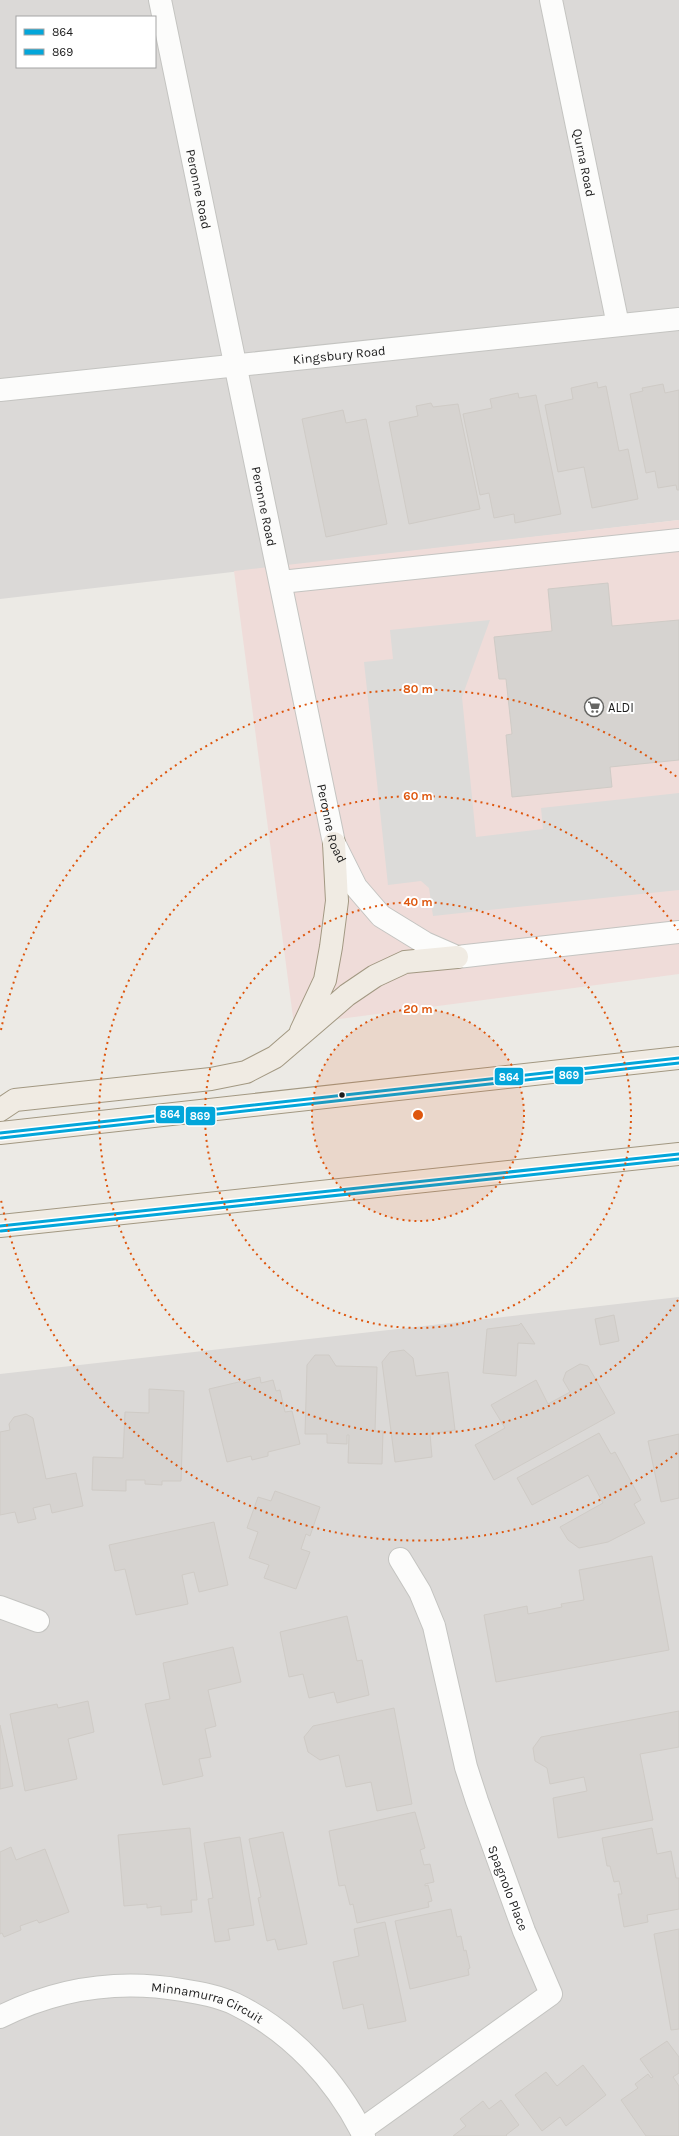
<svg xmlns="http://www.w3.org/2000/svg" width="679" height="2136" viewBox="0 0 679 2136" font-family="Karla,sans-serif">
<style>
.residential{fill:#dbd9d7;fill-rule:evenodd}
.commercial{fill:#efdcd9}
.parking{fill:#dcdbd9}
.building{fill:#d6d3d0;stroke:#cfcbc6}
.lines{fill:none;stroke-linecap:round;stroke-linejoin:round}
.minor-casing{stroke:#c4c4c1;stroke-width:24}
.major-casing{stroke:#a29882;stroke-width:24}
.minor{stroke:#fcfcfb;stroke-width:22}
.major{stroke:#f0ebe3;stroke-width:22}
.bus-1-casing{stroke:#fff;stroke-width:6}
.bus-2-casing{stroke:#fff;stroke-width:6}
.bus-1{stroke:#03a6da;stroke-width:3}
.bus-2{stroke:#03a6da;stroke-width:3}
.ring{fill:none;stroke:#de560d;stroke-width:2;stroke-dasharray:2 4}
.bus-dot{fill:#1d1d1d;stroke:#fff;stroke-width:1.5}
.labels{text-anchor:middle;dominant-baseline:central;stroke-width:4;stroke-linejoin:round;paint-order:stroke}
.street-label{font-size:13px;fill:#1d1d1d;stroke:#fff}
.poi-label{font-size:13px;fill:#1d1d1d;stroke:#fff;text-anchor:start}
.centre{fill:#de560d;stroke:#fff;stroke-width:2}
.ring-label{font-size:12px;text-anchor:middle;font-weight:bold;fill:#de560d;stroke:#fff;stroke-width:4;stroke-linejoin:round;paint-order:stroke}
.line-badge{stroke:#fff;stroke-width:1.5}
.badge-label{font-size:11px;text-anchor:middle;font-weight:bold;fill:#fff}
</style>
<rect width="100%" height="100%" fill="#eceae5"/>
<path class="residential" d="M0 0H679V520L0 599ZM17 17H155V67H17Z
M679 1297V2136H0V1374Z"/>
<path class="commercial" d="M679 520V974L294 1025 234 571Z"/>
<path class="parking" d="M490 620 462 697 476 837 543 829 541 808 679 793V890L433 916 429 888 421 881 388 885 364 662 393 659 390 630Z"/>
<path class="building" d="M597 382 598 388 606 386 619 451 628 449 638 499 592 508 584 467 558 472 545 405 573 399 571 388Z
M663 384 665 393 679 390V490H677L676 485 658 488 655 471 646 473 630 394 643 391 642 388Z
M518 393 519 398 536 395 561 514 515 523 514 514 494 518 489 493 480 495 463 414 492 408 490 399Z
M431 403 433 407 458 404 480 509 409 524 389 422 418 416 416 406Z
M343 410 346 423 366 419 387 524 326 537 302 419Z
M608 583 612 626 679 620V760L610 767 612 787 512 797 506 735 512 734 506 679H499L494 637 552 631 548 589Z
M614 1315 619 1341 600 1345 595 1319Z
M521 1323 535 1344 518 1343 516 1376 483 1373 487 1329 519 1325Z
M404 1350 413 1358 416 1376 448 1372 455 1430 430 1434 432 1457 395 1462 382 1362 390 1352Z
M315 1355H329L336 1366 377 1367 375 1431H383L382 1464 348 1463 349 1435H347V1444L327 1443V1434H305L307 1365Z
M580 1364 588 1366 615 1413 494 1480 475 1445 505 1428 491 1405 536 1380 548 1404 570 1392 563 1380 566 1372Z
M260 1377 261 1383 273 1380 276 1391 280 1390 285 1412 292 1411 300 1444 268 1452V1456L252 1460 251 1456 227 1462 209 1389Z
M149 1389 184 1391 181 1481H162V1485L145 1484V1480H126V1491L92 1490 93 1457 123 1458 125 1412 149 1413Z
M26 1414 33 1418 46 1479 76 1473 83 1506 52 1513 50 1504 33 1508 36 1519 18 1523 15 1512 0 1515V1432L10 1430 9 1424 14 1417Z
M599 1433 611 1454 615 1452 641 1500 634 1504 645 1523 608 1542 579 1548 568 1540 560 1527 603 1503 588 1475 532 1505 517 1478Z
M679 1434V1498L661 1502 648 1441Z
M275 1491 320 1507 310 1536 306 1534 301 1549 310 1552 296 1589 264 1578 269 1565 249 1558 258 1532 247 1528 258 1497 271 1501Z
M214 1522 228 1585 199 1592 194 1572 182 1575 188 1604 136 1615 125 1569 115 1571 109 1545Z
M652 1556 669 1650 496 1682 484 1615 527 1606 528 1614 562 1607 561 1604 584 1600 579 1570Z
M347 1616 357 1661 362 1660 369 1695 337 1703 334 1692 309 1698 303 1674 289 1677 280 1632Z
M233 1647 241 1682 208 1690 216 1726 205 1729 211 1757 199 1759 203 1776 163 1785 145 1704 170 1699 163 1663Z
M88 1701 94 1732 68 1739 77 1779 25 1791 10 1714 57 1704 58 1708Z
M394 1708 412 1804 377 1811 371 1782 346 1787 339 1755 320 1760 308 1752 304 1737 313 1726Z
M679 1711V1747L640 1754 653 1820 558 1838 553 1798 587 1791 584 1777 550 1784 547 1768 535 1761 533 1748 541 1737Z
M0 1725 13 1786 0 1789Z
M415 1812 425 1848 420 1850 424 1865 430 1864 434 1882 425 1884V1886L428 1885 432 1901 428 1902 429 1907 357 1923 353 1904 350 1905 345 1885 339 1886 329 1831Z
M190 1828 197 1900H191L192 1912 161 1915V1906L147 1908V1904L124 1906 118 1835Z
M652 1828 657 1854 671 1851 676 1878H679V1909L647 1915 648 1922 624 1927 618 1894H622L619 1881 614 1882 610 1866H607L602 1838Z
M283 1832 307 1944 278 1950 275 1939 267 1941 258 1898 261 1897 249 1839Z
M240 1837 254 1925 228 1929 230 1940 215 1942 208 1899 213 1898 204 1843Z
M11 1847 16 1860 45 1849 69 1912 39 1923 37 1920 20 1926 21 1930 4 1937 2 1933 0 1934V1852Z
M451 1909 457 1937 461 1936 464 1951 466 1950 470 1968 468 1969 469 1975 410 1989 395 1921Z
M385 1922 406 2021 368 2029 363 2004 343 2009 333 1962 359 1956 354 1929Z
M679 1929V2029L671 2030 654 1934Z
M667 2041 679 2057V2073L673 2077 679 2086V2136H646L621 2100 638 2088 635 2084 648 2074 651 2078 653 2077 640 2059Z
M583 2065 606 2095 566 2126 560 2117 542 2131 515 2095 546 2072 557 2086Z
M501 2100 519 2125 506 2135 507 2136H453L466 2126 460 2119 483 2101 489 2109Z"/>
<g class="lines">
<g class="minor-casing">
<g id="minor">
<path id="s1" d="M160 0 334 843 356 887 381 916 425 943 457 957 679 932"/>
<path id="s2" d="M551 0 618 325"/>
<path id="s3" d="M0 390 679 319"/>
<path d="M281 582 679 540"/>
<path d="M0 1607 38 1621"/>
<path id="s4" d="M0 2017C58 1988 118 1979 182 1990 200 1993 218 1996 235 2004 292 2032 336 2080 364 2136"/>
<path d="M361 2130 551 1994 524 1931 477 1801 466 1767 434 1626 420 1592 400 1559"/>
</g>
</g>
<g class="major-casing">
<path id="major" d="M301 1031 325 980 331 947 337 901 334 843
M0 1110 15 1100 211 1079 246 1072 275 1057 347 995 375 976 405 962 457 957
M0 1133 679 1058
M0 1226 679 1154"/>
</g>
<use href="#minor" class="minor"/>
<use href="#major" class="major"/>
<g class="bus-1-casing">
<path id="bus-1" d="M0 1133 679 1058
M0 1226 679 1154"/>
</g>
<g class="bus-2-casing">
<path id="bus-2" d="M1 1138 679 1063
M1 1231 679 1159"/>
</g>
<use href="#bus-1" class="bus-1"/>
<use href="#bus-2" class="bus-2"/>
</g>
<circle cx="418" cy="1115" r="106" fill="#de560d" fill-opacity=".12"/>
<g class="ring">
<circle cx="418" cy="1115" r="106"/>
<circle cx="418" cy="1115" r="213"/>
<path d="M678 1300A319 319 0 1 1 678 930"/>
<path d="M677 1453A426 426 0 0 1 1 1200M1 1030A426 426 0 0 1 677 777"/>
</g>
<defs>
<g id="supermarket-ring" transform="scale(1)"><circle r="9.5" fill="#fff" stroke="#656563" stroke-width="1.5"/><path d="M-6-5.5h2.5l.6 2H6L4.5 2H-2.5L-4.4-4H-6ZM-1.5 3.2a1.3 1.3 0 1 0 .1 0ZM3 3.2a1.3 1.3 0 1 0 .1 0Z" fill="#656563"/></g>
</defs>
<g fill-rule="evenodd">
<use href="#supermarket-ring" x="594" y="707"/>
</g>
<circle class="bus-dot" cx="342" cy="1095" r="3.5"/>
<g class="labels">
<g class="street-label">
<text stroke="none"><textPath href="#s2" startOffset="166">Qurna Road</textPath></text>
<text stroke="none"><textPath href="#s1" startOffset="193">Peronne Road</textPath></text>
<text stroke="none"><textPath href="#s3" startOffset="341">Kingsbury Road</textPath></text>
<text stroke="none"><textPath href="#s1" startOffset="517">Peronne Road</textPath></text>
<text stroke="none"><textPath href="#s1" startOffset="841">Peronne Road</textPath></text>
<text transform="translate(508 1888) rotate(69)">Spagnolo Place</text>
<text stroke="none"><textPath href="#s4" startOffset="215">Minnamurra Circuit</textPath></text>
</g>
<g class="poi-label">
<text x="608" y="707">ALDI</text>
</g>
</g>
<circle cx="418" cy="1115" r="6" class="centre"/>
<g class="ring-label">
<text x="418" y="693">80 m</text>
<text x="418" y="800">60 m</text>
<text x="418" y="906">40 m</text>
<text x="418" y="1013">20 m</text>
</g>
<g class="line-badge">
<rect x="554" y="1066" width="30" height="19" rx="4" fill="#03a6da"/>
<rect x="494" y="1067" width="30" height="19" rx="4" fill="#03a6da"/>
<rect x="155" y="1105" width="30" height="19" rx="4" fill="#03a6da"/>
<rect x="185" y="1106" width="31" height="20" rx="4" fill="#03a6da"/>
</g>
<g class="badge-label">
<text x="569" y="1079">869</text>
<text x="509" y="1081">864</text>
<text x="170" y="1118">864</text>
<text x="200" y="1120">869</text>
</g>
<rect x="16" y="16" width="140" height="52" fill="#ffffff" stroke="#a5a5a5"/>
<rect x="24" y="29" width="20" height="6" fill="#03a6da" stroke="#a5a5a5"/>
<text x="52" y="36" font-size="12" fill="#1d1d1d">864</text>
<rect x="24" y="49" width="20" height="6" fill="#03a6da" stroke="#a5a5a5"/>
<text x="52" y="56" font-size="12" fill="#1d1d1d">869</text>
</svg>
